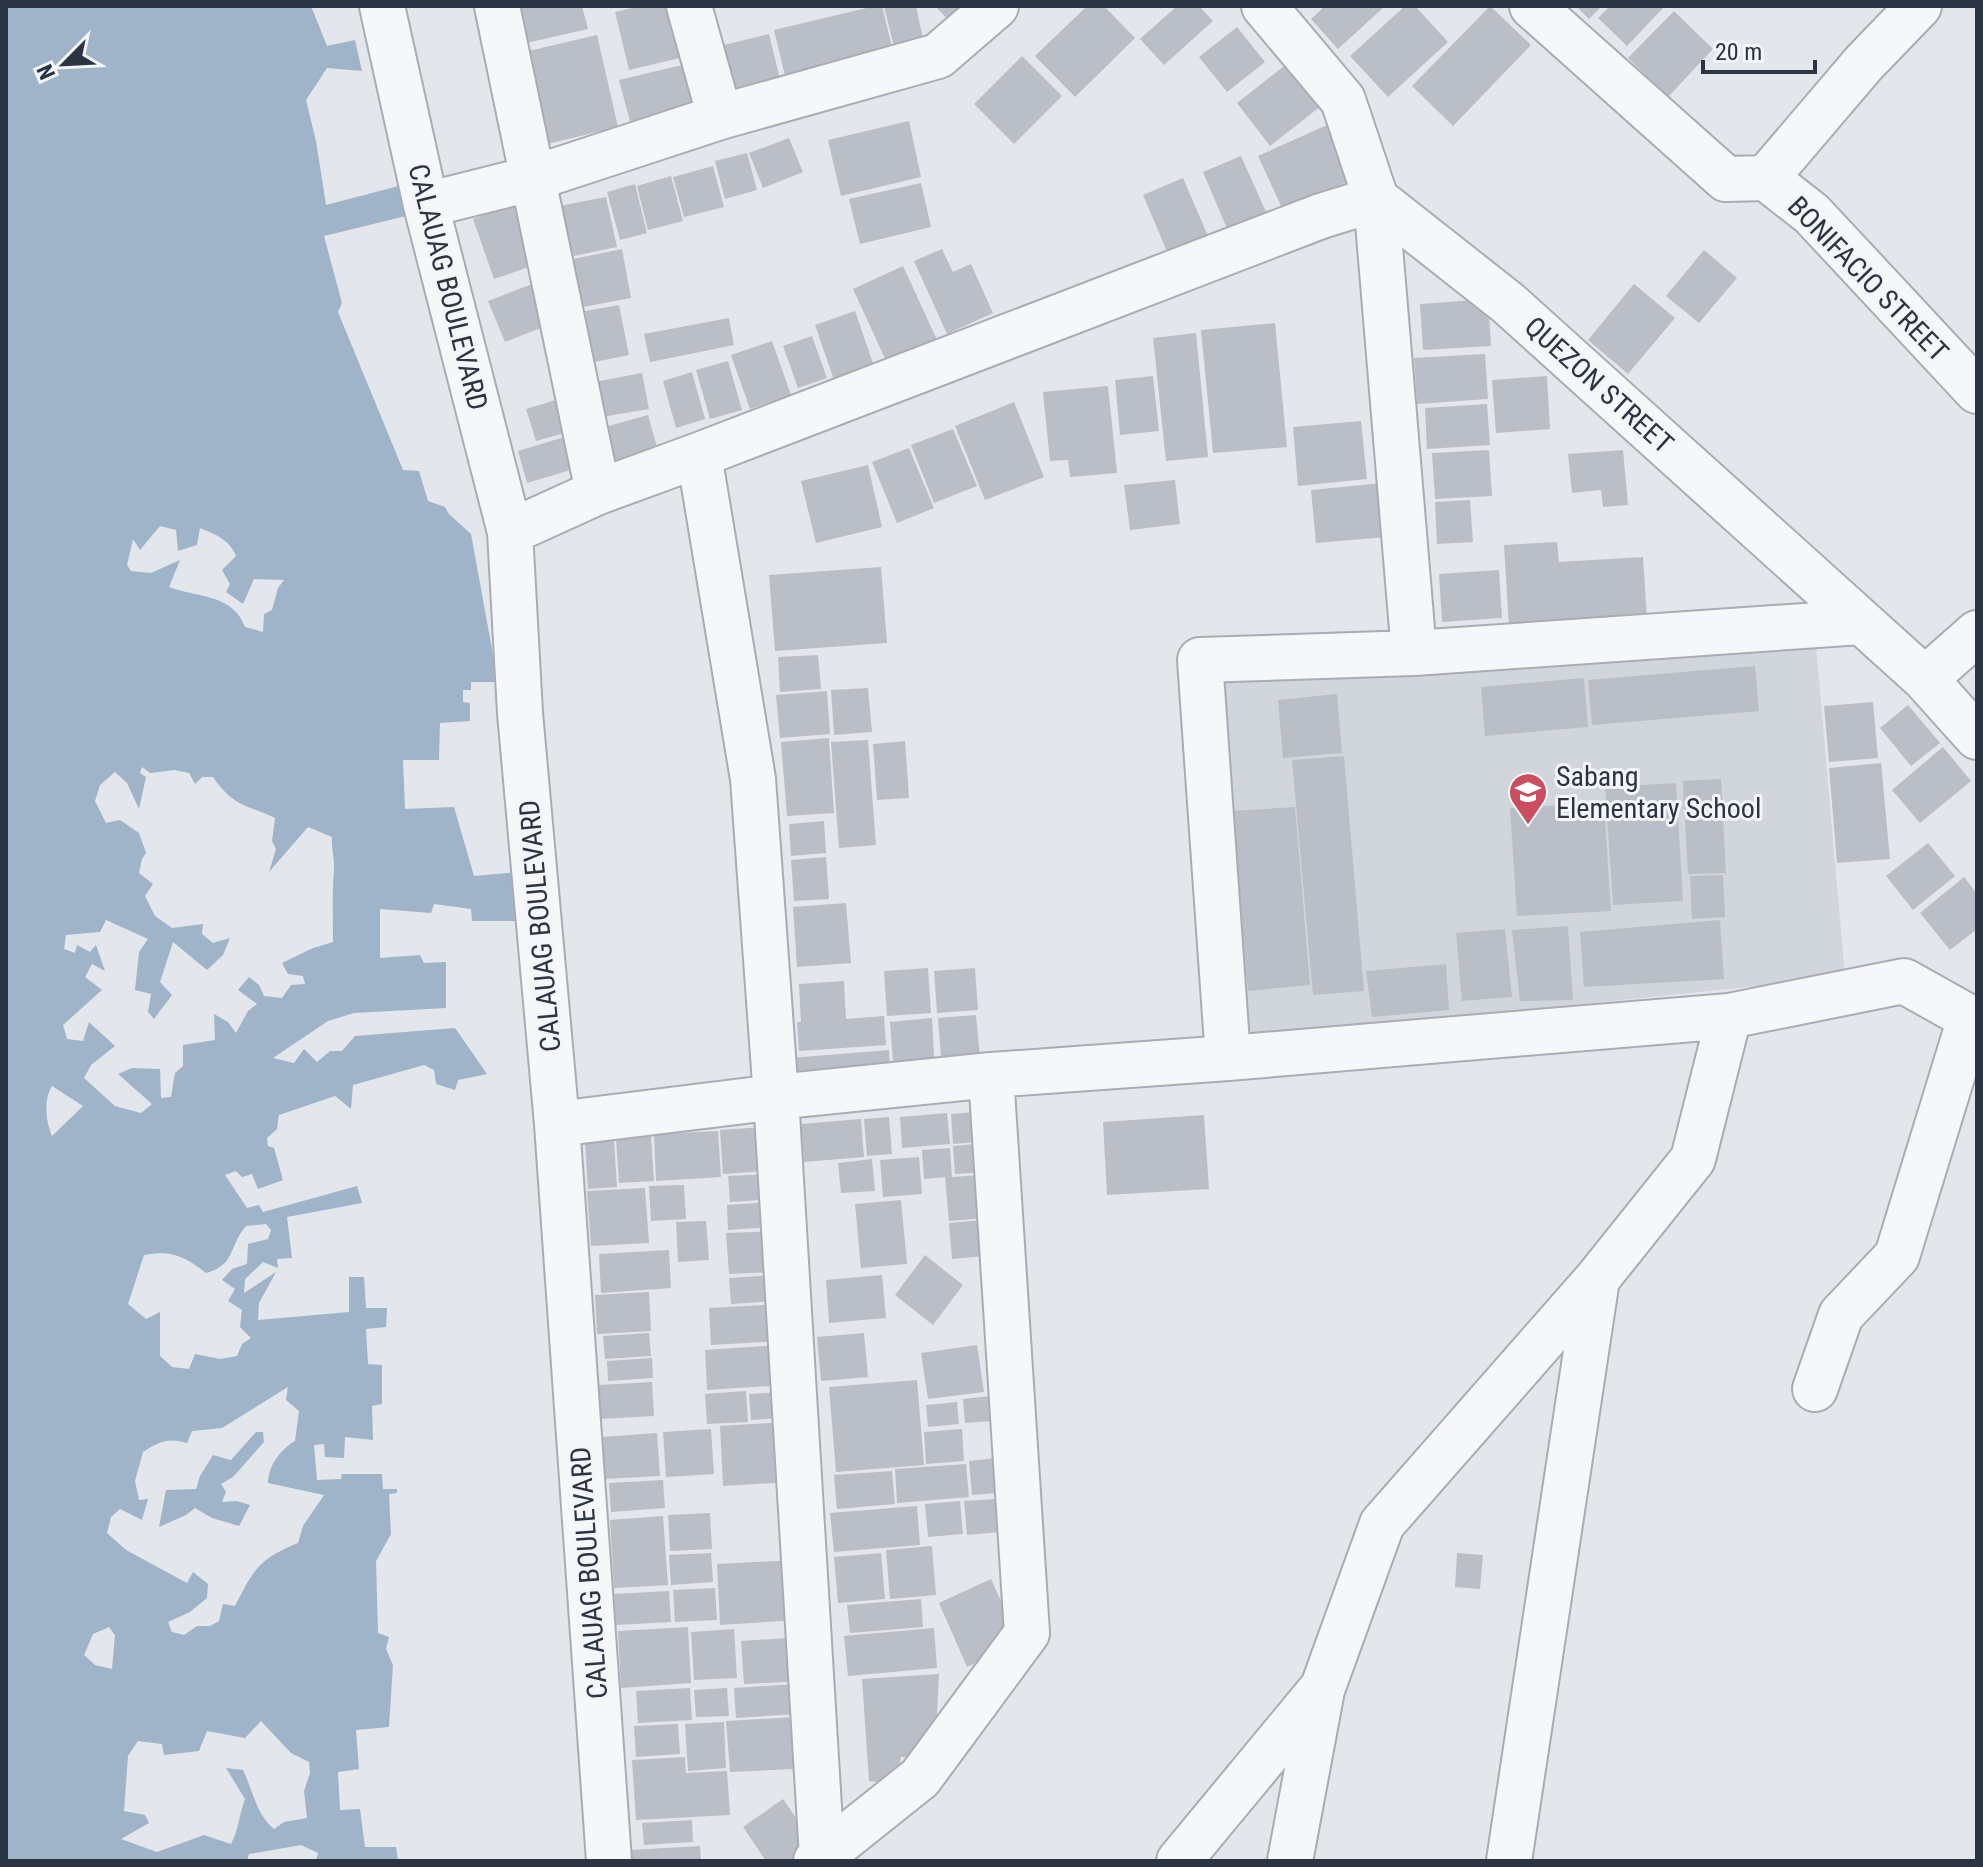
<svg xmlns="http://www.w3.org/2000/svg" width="1983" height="1867" viewBox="0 0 1983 1867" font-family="'Roboto Condensed',sans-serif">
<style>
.built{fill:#d1d5dc}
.water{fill:#9fb4c9;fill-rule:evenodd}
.building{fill:#babfc7}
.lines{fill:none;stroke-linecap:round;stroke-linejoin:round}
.minor-casing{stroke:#a8adb5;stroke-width:48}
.minor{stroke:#f6f7f9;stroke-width:44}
.labels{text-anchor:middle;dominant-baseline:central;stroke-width:6;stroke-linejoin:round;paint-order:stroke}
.street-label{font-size:28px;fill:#2b3442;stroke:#f3f5f8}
.poi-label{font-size:28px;fill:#2b3442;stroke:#f3f5f8;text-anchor:start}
</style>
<rect width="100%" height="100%" fill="#e3e6eb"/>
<path class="built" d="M1816 646 1845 977 1242 1039 1212 675Z"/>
<path class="water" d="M6 6H311L327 46 355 40 362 71 327 68 306 100 316 141 326 205 414 182 413 197 406 216 324 236 342 303 338 312 403 470 419 471 428 501 445 507 449 514 471 534 498 682H471V690H463V702L470 703V721L440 723 439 760H403L405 809 454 807 474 876 529 871 518 921H472L471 909 434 904 431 913 380 909V958L420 955 424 963 446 962V1008L354 1013 328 1021 273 1058 294 1063 304 1049 317 1062 330 1051H342L355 1036 455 1028 487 1074 458 1080 455 1090 436 1084 434 1070 424 1065 353 1085 351 1109 335 1096 279 1115 277 1129 267 1138 268 1146 274 1148 283 1180 258 1189 252 1174 242 1177 236 1171 225 1175 247 1208 259 1205 263 1212 357 1186 362 1203 287 1217 292 1258 277 1259 278 1268 263 1262 245 1279 244 1293 276 1272 259 1303 258 1320 349 1312V1277H364L366 1308H387L386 1327 366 1329 368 1364 382 1365V1404L372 1406 373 1440 345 1437 344 1458 325 1457 324 1444 314 1445 317 1480 341 1479 342 1474H382L383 1489H397V1493L389 1494 391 1534 376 1561 378 1633 389 1637 386 1649 393 1665 389 1727 356 1730 359 1769 338 1772 340 1810 360 1809 365 1847H396L398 1861H316L318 1853 301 1845 249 1854 247 1861H6ZM160 526 176 530 178 551 197 545 200 528C215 534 230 540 236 556L222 570 230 584 226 592 243 604 254 579 284 580 278 588 272 610 264 614 263 632 245 627C233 594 199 598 169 587L180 560 151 573 131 571 127 565 133 539 140 550ZM142 767 150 773 175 770 189 773 195 784 202 777H213C234 807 245 804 275 818L272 841 276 849 269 872 308 827 332 837C331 850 335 859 334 869 332 893 333 918 333 942L313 948 282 963 288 974 303 976 305 984 291 985 282 998 264 996 259 985 249 977 238 990 257 1004 248 1011 236 1033 228 1022 214 1014 215 1040 183 1045V1066L175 1073 171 1097 161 1098 160 1069 132 1068 118 1074 152 1104 141 1113 115 1106 84 1078 91 1065 115 1046 89 1022 83 1041 67 1039 63 1025 102 990 85 977 92 964 105 971 96 945 90 952 77 945 75 953 64 949 66 935 100 932 106 920 148 939 139 952 135 990 151 994 148 1012 154 1019 172 995 160 982 173 942 207 970 223 955 230 938 213 943 202 934 203 924 172 928 155 916 145 896 153 884 139 873 142 859 146 853 139 833 120 820 106 823 95 801 100 785 115 772 127 783 139 809 146 777 140 773ZM52 1086 83 1106 52 1136C46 1121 43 1101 52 1086ZM266 1224 271 1230 268 1239 248 1244 247 1264 232 1269 222 1280 235 1289 228 1301 242 1310 240 1327 251 1338 242 1344 237 1356 220 1359 195 1354 189 1369 172 1367 160 1356V1312L146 1319 128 1304 144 1255C172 1250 184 1256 206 1273 236 1265 228 1247 246 1226ZM288 1387 286 1400 299 1411 295 1441C281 1449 268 1466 268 1483L324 1495 303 1526 298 1543C259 1559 254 1569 235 1606L223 1604 219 1621 210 1626H197L184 1635 172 1632 168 1622 190 1612 207 1598 208 1584 193 1572 187 1583 126 1550 107 1533 111 1517 120 1509 142 1520 148 1499 139 1500 135 1481 143 1452C158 1442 169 1437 187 1443L192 1431 222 1428ZM109 1627 115 1635 112 1669 95 1665 84 1655 93 1634ZM261 1721 291 1753 309 1762 310 1773 304 1791 307 1818 284 1822 274 1829C256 1814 253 1791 243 1770L226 1768 245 1799C239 1815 239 1829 231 1844L204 1835 157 1852 121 1839 149 1823 145 1815 124 1811 128 1756 138 1741 162 1744 164 1755 199 1751 207 1731 245 1738Z
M256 1432H263L264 1442 233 1477 221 1484 226 1492 222 1502 237 1501 250 1505 239 1526 212 1518 195 1508 186 1515 159 1527 166 1490 196 1489 200 1476 213 1455 231 1460Z"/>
<path class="building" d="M530 6H582L588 29 522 44 514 10Z
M641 6H685L697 54 629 70 615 12Z
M875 6H882L894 55 786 80 774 30Z
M884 6H916L925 48 896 55Z
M935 6H970L955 27Z
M1087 6H1104L1135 38 1075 97 1035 56Z
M1177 6H1199L1213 21 1164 65 1140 39Z
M1325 6H1385L1338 49 1311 19Z
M1405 6H1415L1448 42 1388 97 1350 56Z
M1490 6 1531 45 1453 126 1412 86Z
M1576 6H1602L1589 19Z
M1610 6H1665L1627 46 1598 18Z
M1674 11 1713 49 1668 97 1628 58Z
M1237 27 1265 62 1227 92 1199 57Z
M769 34 780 79 715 94 704 50Z
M597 35 618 127 539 146 516 54Z
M1022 56 1062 96 1014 144 974 104Z
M699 61 710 106 631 125 619 80Z
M1288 63 1321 106 1270 146 1237 103Z
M909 121 921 177 841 196 828 140Z
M1327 125 1351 180 1283 210 1258 156Z
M789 138 803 172 763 188 749 153Z
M747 153 757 190 725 199 715 161Z
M1241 156 1267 214 1228 231 1203 172Z
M713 166 724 207 684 217 673 177Z
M671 176 683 221 648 230 637 186Z
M1183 178 1208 236 1168 254 1143 195Z
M921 183 931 227 860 244 849 199Z
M635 184 647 233 620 240 607 192Z
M606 197 617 247 569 257 559 206Z
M522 201 543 262 494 279 473 219Z
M622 249 631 298 583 307 573 259Z
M942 249 953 272 971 264 993 313 947 334 914 261Z
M1704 250 1737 278 1699 323 1666 296Z
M903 266 938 342 888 365 853 289Z
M540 281 556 322 505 342 488 301Z
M1634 284 1675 318 1628 374 1588 340Z
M1488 299 1491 346 1423 350 1420 304Z
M619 305 629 355 590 363 580 312Z
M855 311 874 366 834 380 815 325Z
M729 318 734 345 650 362 644 334Z
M1275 323 1287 447 1213 453 1201 330Z
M1196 333 1208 457 1166 461 1153 338Z
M812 336 827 378 798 388 783 346Z
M772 341 791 395 750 409 731 355Z
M1485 354 1488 399 1417 404 1414 358Z
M728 361 742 410 710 419 696 370Z
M692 372 705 419 676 428 663 381Z
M642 373 649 409 602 417 595 382Z
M1153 376 1159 431 1120 435 1115 380Z
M1547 376 1550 429 1496 433 1492 380Z
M1108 386 1117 473 1070 477 1068 460 1050 461 1043 392Z
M569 396 579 429 536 441 526 409Z
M1014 402 1044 477 985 500 955 426Z
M1487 404 1490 445 1427 449 1425 408Z
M648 415 659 454 616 466 605 427Z
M1361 421 1367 479 1298 486 1293 427Z
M953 429 977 486 934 503 911 445Z
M574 434 584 466 527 483 518 451Z
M909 448 934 508 897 523 872 462Z
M1489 450 1492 496 1435 499 1432 453Z
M1623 450 1628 505 1603 507 1601 490 1572 493 1568 454Z
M868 465 882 527 816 543 801 481Z
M1175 480 1180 524 1130 530 1124 485Z
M1393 482 1398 536 1316 543 1311 490Z
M1470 500 1473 542 1437 544 1435 502Z
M1557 542 1559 562 1643 557 1647 619 1509 627 1504 545Z
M881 567 887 643 775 651 769 575Z
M1499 570 1502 618 1442 622 1439 574Z
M818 655 821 689 780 692 778 657Z
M1755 666 1759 711 1592 725 1588 680Z
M1584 678 1588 727 1485 736 1481 687Z
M868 688 872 732 834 735 831 690Z
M827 691 830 734 780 738 776 695Z
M1337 694 1342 753 1283 758 1278 700Z
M1873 702 1878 758 1829 762 1824 706Z
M1908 705 1940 743 1911 766 1880 728Z
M829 738 834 813 787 816 781 742Z
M868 740 876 845 839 848 831 742Z
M905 741 909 798 877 800 873 744Z
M1943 747 1971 781 1920 823 1892 790Z
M1344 756 1364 991 1313 995 1292 760Z
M1881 763 1890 859 1837 863 1829 768Z
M1721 779 1723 814 1684 816 1683 781Z
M1676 783 1683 901 1613 905 1605 787Z
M1604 803 1611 911 1517 916 1510 808Z
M1295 807 1310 985 1248 991 1232 811Z
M1723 819 1726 873 1688 874 1685 820Z
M824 821 826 853 791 856 789 824Z
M1928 843 1955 876 1913 910 1886 876Z
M826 857 829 899 794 901 791 860Z
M1723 875 1725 917 1692 919 1690 876Z
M1964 877 1977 894V929L1950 950 1920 913Z
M846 903 851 963 797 967 793 907Z
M1720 920 1724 979 1584 987 1580 932Z
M1568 926 1573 1000 1520 1001 1512 930Z
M1505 929 1512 997 1462 1001 1456 933Z
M1446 964 1449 1010 1372 1017 1366 971Z
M928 968 931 1013 887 1016 884 971Z
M975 968 978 1010 937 1013 934 971Z
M844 981 846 1019 884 1016 886 1045 799 1051 797 1022H801L799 984Z
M976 1015 981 1069 942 1072 938 1018Z
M932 1018 935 1072 894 1075 890 1022Z
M889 1050 891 1082 792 1088 790 1058Z
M987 1111 990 1141 953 1144 951 1114Z
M947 1113 950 1144 902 1148 900 1117Z
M1204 1115 1209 1189 1107 1195 1103 1122Z
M889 1117 892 1154 867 1156 864 1119Z
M861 1119 864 1157 804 1162 801 1124Z
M765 1127 768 1171 723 1174 720 1130Z
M718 1131 721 1177 656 1181 654 1134Z
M651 1136 654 1181 619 1183 616 1138Z
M614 1141 617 1187 588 1189 585 1142Z
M986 1143 989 1172 955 1174 953 1146Z
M950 1148 952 1177 994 1174 999 1217 949 1221 945 1177 924 1179 922 1150Z
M919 1157 922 1194 883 1197 880 1160Z
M872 1159 875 1191 841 1193 838 1163Z
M771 1174 773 1199 730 1202 728 1176Z
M684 1185 686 1219 651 1221 649 1186Z
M645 1188 649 1243 591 1246 587 1191Z
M901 1200 907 1264 861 1268 855 1204Z
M772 1202 773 1227 728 1230 727 1205Z
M994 1219 997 1255 952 1259 949 1223Z
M706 1221 709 1260 678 1262 676 1222Z
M774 1231 776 1272 729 1274 726 1233Z
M669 1250 671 1288 601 1293 599 1254Z
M925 1255 963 1285 933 1325 895 1295Z
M776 1275 777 1301 731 1304 729 1278Z
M882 1275 886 1318 829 1323 826 1280Z
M649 1292 651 1331 597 1334 595 1295Z
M780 1304 783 1341 711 1345 709 1308Z
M649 1333 651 1356 605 1359 603 1336Z
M864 1333 868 1377 821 1381 817 1337Z
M781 1345 783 1385 707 1390 705 1350Z
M977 1345 984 1392 928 1399 921 1353Z
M652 1358 653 1378 608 1381 607 1361Z
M917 1380 924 1465 836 1472 829 1387Z
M652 1382 654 1416 600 1419 598 1385Z
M746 1391 748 1422 707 1424 705 1394Z
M779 1392 781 1418 751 1420 749 1394Z
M991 1396 994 1421 965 1423 963 1399Z
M957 1402 959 1424 928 1427 926 1405Z
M786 1422 790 1482 723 1486 720 1426Z
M711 1429 714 1474 666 1477 663 1432Z
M962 1429 964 1461 926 1464 924 1432Z
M657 1433 660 1476 604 1479 601 1437Z
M1006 1457 1009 1492 972 1495 969 1461Z
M966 1464 969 1497 897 1503 895 1469Z
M892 1471 895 1504 837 1509 834 1475Z
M663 1480 665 1508 611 1512 609 1483Z
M1010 1498 1013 1531 967 1535 964 1501Z
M960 1501 963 1534 928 1537 925 1504Z
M917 1506 920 1545 834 1552 830 1513Z
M710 1513 712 1549 670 1551 668 1515Z
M663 1516 668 1585 614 1588 610 1520Z
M932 1546 936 1595 890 1599 886 1550Z
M711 1553 713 1582 671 1585 669 1555Z
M881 1553 885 1599 838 1603 834 1557Z
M1457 1553 1483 1555 1480 1589 1455 1587Z
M796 1560 799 1620 720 1625 717 1564Z
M991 1579 1020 1643 967 1667 939 1603Z
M715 1588 717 1620 675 1622 673 1590Z
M669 1591 671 1622 616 1625 614 1594Z
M921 1599 923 1627 850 1633 847 1605Z
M688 1627 691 1683 621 1688 618 1631Z
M934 1628 937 1668 848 1676 844 1636Z
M734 1629 737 1678 694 1680 691 1632Z
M803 1637 806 1681 744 1684 741 1641Z
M939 1674 935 1756 901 1757 896 1784 869 1781 862 1679Z
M811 1683 813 1713 736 1718 734 1688Z
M690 1688 692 1720 638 1723 636 1691Z
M727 1688 729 1716 696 1717 694 1690Z
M813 1716 814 1768 730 1772 726 1721Z
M724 1722 726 1768 688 1771 685 1724Z
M678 1724 680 1754 636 1757 634 1726Z
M685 1757 686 1773 727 1771 730 1815 636 1820 632 1760Z
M783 1799 814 1844 789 1861H766L743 1827Z
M692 1820 693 1842 644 1845 642 1823Z
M700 1846 701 1861H632L631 1850Z"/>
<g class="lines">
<g class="minor-casing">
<path id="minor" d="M382 6 426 205 510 532 520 713 557 1124 609 1861
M497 6 598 492
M689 6 720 117
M1264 6 1343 100 1376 199 1508 303 1925 679 1977 737
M1532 6 1726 179 1766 178 1812 214 1977 391
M1766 178 1864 63 1919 6
M426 205 534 178 720 117 938 56 996 6
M699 455 753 779 776 1097 822 1857
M510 532 598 492 699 455 1321 216 1376 199 1414 653
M1925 679 1977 633
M1228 1058 1200 660 1414 653 1861 622
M557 1124 776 1097 991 1075 1228 1058 1729 1016 1904 981 1970 1018 1977 1025
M1815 1389 1841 1315 1897 1256 1970 1018
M816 1861 920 1778 1027 1633 991 1075
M1179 1861 1323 1687 1382 1524 1597 1279 1693 1159 1729 1016
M1290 1861 1322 1690
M1509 1861 1597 1279"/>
</g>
<use href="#minor" class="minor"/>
</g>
<defs>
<g id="school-pin" transform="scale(2)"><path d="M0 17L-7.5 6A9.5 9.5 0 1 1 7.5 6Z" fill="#ca4d60" stroke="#f3f5f8"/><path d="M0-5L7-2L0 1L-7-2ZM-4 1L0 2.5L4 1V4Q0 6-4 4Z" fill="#fff"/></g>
</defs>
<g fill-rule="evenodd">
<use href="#school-pin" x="1528" y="792"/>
</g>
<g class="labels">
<g class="street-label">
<text transform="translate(1868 279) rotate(46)">BONIFACIO STREET</text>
<text transform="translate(448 287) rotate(76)">CALAUAG BOULEVARD</text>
<text transform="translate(1599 385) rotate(42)">QUEZON STREET</text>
<text transform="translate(540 926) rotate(-95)">CALAUAG BOULEVARD</text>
<text transform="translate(589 1573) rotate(-94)">CALAUAG BOULEVARD</text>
</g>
<g class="poi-label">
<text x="1556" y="776">Sabang<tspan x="1556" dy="32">Elementary School</tspan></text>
</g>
</g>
<rect width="1983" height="1867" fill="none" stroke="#2b3442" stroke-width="16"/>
<g transform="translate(64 64) rotate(246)" stroke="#f3f5f8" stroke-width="6" paint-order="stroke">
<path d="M0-6L14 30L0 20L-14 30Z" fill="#2b3442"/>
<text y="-12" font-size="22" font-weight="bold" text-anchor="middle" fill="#2b3442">N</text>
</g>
<path d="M1703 60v12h112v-12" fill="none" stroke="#2b3442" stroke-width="4"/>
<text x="1715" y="60" font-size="24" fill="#2b3442" stroke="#f3f5f8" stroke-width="6" paint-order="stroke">20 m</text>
</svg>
